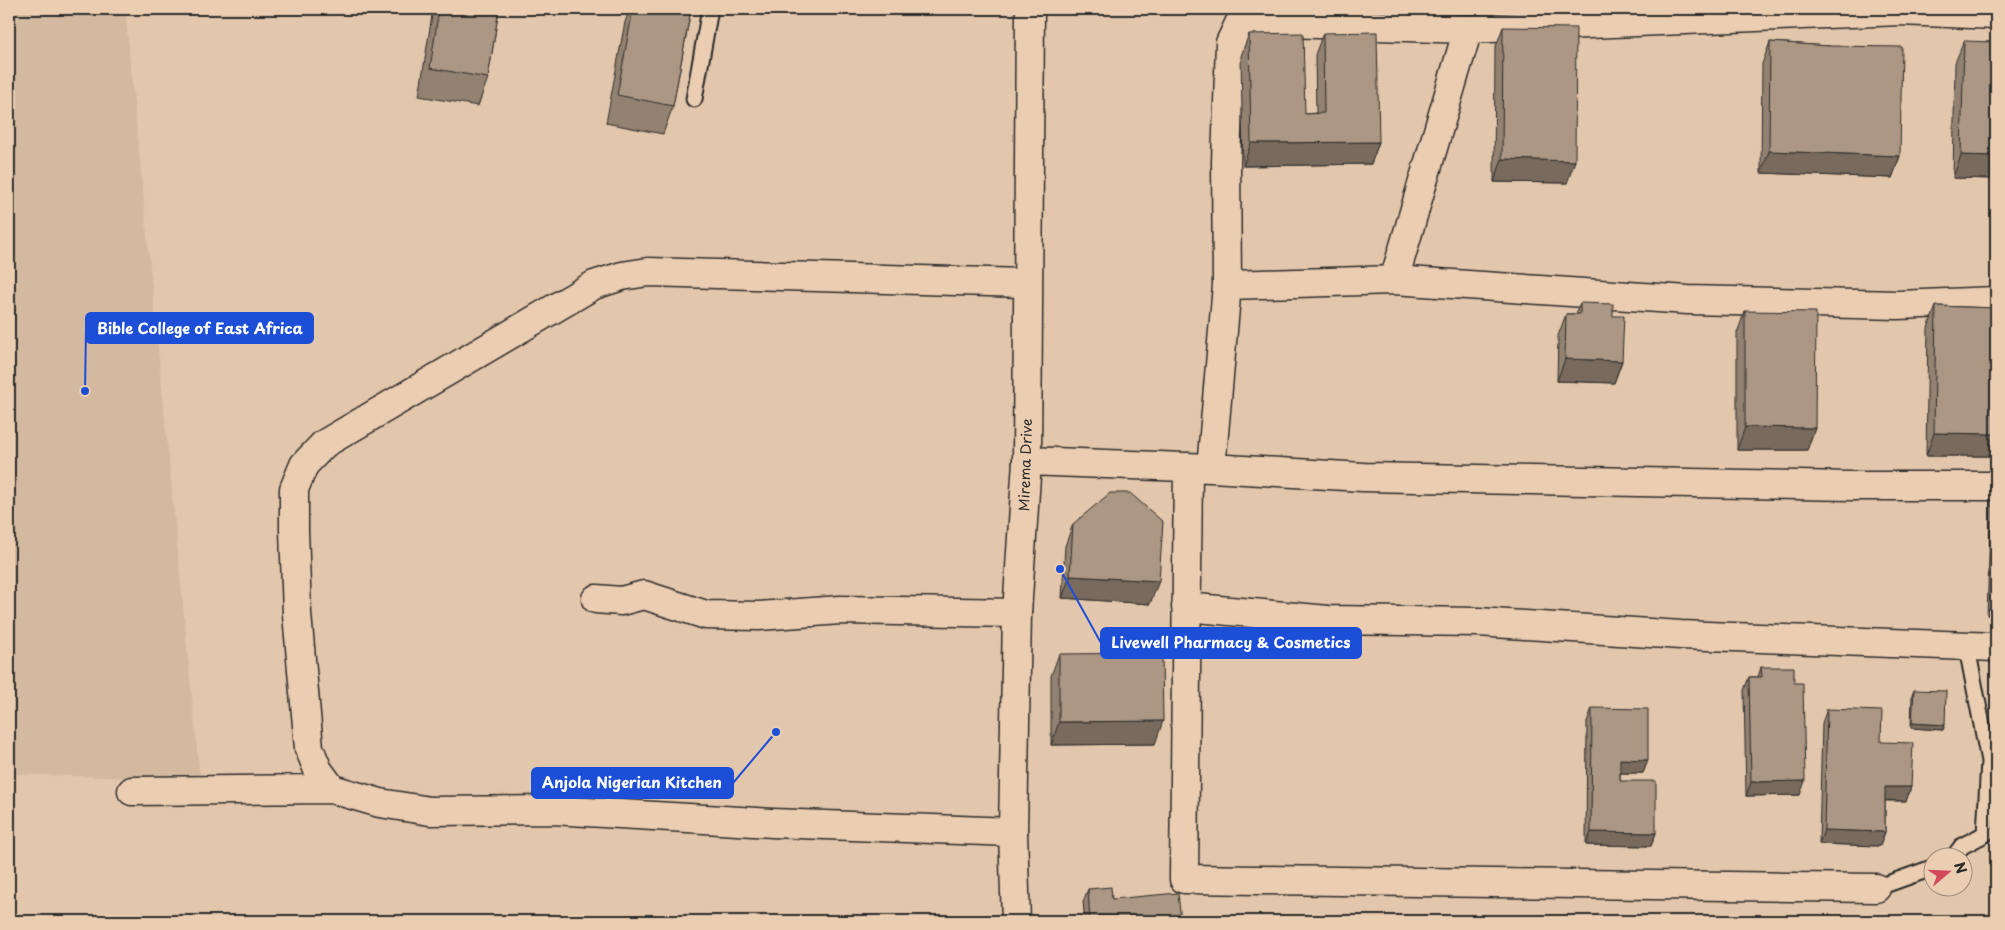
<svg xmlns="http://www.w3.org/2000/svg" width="2005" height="930" viewBox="0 0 2005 930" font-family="'Playpen Sans',sans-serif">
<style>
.built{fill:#d2b9a0}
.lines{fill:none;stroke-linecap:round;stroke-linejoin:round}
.service-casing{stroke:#2b2b2b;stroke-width:19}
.minor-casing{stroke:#2b2b2b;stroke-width:31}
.tertiary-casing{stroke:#2b2b2b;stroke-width:31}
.service{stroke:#ebcdb1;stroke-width:15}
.minor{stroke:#ebcdb1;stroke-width:28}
.tertiary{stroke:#ebcdb1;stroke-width:28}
.wall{fill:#938271;stroke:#2b2b2b}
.shaded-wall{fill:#786a5c;stroke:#2b2b2b}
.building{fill:#ab9783;stroke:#2b2b2b}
.labels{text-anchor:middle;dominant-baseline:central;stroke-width:5;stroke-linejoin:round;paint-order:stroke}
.street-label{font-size:14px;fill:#2b2b2b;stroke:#ebcdb1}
.leader{fill:none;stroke:#1d4ed8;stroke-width:2}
.callout-dot{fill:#1d4ed8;stroke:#ebcdb1;stroke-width:2}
.callout{fill:#1d4ed8;stroke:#1d4ed8;stroke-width:2}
.callout-label{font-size:15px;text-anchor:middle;font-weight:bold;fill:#fff}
</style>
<rect width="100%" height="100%" fill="#e3c7ac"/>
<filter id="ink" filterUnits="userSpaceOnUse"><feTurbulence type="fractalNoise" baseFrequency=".02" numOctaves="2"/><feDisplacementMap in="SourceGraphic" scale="10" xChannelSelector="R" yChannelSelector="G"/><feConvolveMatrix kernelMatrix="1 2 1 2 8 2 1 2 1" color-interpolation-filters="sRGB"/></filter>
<g filter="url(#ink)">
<path class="built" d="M9 9H125L200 780 9 774Z"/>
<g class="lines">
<g class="service-casing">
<path id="service" d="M694 99 710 9
M1953 858 1962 846 1985 834 1989 761 1967 648
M1876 888 1932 868"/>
</g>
<g class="minor-casing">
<path id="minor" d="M1394 280 1468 29
M1227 285 1226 162 1230 43 1239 24 1254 22 1468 29 1900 11 1996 15
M1027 461 1211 468 1363 477 1850 486H1996
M1188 467 1184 879 1876 888
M1211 468 1227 285 1394 280 1688 300 1898 305 1996 301
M596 599 621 601 644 595 706 615 759 616 840 610 1017 613
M1186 607 1328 620 1478 622 1681 635 1996 647
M132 791 332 789
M1013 832 772 823 553 810 430 811 380 803 332 789 318 770 309 748 297 614 294 530V489L304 465 324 444 594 285 622 276 648 272 1027 283"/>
</g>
<g class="tertiary-casing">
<path id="tertiary" d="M1016 921 1013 832 1017 613 1027 461 1030 9"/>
</g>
<use href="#service" class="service"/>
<use href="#minor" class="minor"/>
<use href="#tertiary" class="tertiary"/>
</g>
<path class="wall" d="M433 9H499L488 78 478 106 419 96Z
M630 9H691L673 106 663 134 606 123 625 22Z
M1503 27 1567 183 1494 182 1495 49Z
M1323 33 1379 142 1371 164 1243 166 1241 56 1249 34 1305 114 1316 113 1315 55Z
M1964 41 1996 179 1953 178 1955 63Z
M1770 42 1830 46 1900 156 1892 178 1761 173 1762 64Z
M1580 303 1613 316 1622 361 1614 383 1557 381 1558 336 1566 314H1576Z
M1936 306 1996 308V456H1926L1928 328Z
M1745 311 1815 428 1807 450H1737V333Z
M1996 488V615H1987L1991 502Z
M1073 524 1150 604 1062 598 1065 546Z
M1059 654 1155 744 1051 745V676Z
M1761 667 1800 795 1746 796 1744 690 1749 677H1758Z
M1914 690 1945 725 1943 730 1911 728 1912 695Z
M1592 708 1648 760 1643 773H1620V781L1656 833 1651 846 1586 845 1587 722Z
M1827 709 1881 742 1911 787 1906 801H1885V832L1880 846 1819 844 1822 723Z
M1088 889 1112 899 1181 921H1085L1083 902Z"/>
<path class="shaded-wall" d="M1400 9H1545L1543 12Z
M1379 142 1371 164 1243 166 1251 143Z
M1769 151 1900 156 1892 178 1761 173Z
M1961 155 1996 156V179L1953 178Z
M1502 159 1575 161 1567 183 1494 182Z
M1565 359 1622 361 1614 383 1557 381Z
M1745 427 1815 428 1807 450H1737Z
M1934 433 1996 434V456H1926Z
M1070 576 1159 581 1150 604 1062 598Z
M1992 601H1996V615H1987Z
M1163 721 1155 744 1051 745 1059 722Z
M1912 723 1945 725 1943 730 1911 728Z
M1620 759 1648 760 1643 773H1615Z
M1805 781 1800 795 1746 796 1751 782Z
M1885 787H1911L1906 801 1880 800Z
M1824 830 1885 832 1880 846 1819 844Z
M1591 832 1656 833 1651 846 1586 845Z"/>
<path class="building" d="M439 9H499L488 78 430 68Z
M633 9H691L673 106 617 95Z
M1503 27 1576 28 1575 161 1502 159Z
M1377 32 1379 142 1251 143 1249 34 1303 33 1305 114 1324 113 1323 33Z
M1964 41 1996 42V156L1961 155Z
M1770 42 1830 46 1902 47 1900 156 1769 151Z
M1580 303 1613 304V316H1624L1622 361 1565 359 1566 314H1580Z
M1936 306 1996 308V434L1934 433Z
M1745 311 1816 312 1815 428 1745 427Z
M1996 488V601H1992Z
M1110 493H1130L1163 522 1159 581 1070 576 1073 524Z
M1162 653 1163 721 1059 722V654Z
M1761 667H1794V683H1803L1805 781 1751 782 1749 677H1762Z
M1914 690 1946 691 1945 725 1912 723Z
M1592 708 1648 709V760L1620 759V781H1656V833L1591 832Z
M1827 709 1882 711 1881 742 1913 743 1911 787H1885V832L1824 830Z
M1111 887 1112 899 1178 893 1181 921H1090L1088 889Z
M1300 920H1326V921H1300Z"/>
</g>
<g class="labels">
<g class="street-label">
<text transform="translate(1025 465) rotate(-88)">Mirema Drive</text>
</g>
</g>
<path class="leader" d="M85 391L86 328M1060 569L1101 643M776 732L733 783"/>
<g class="callout-dot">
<circle cx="85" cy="391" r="5"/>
<circle cx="1060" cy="569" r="5"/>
<circle cx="776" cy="732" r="5"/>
</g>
<g class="callout">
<rect x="86" y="313" width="227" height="30" rx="5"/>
<rect x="1101" y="628" width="260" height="30" rx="5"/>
<rect x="532" y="768" width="201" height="30" rx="5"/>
</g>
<g class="callout-label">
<text x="200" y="334">Bible College of East Africa</text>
<text x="1231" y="648">Livewell Pharmacy &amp; Cosmetics</text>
<text x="632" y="788">Anjola Nigerian Kitchen</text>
</g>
<rect width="2005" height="930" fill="none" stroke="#ebcdb1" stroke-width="30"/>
<rect x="15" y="15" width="1975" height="900" fill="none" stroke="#2b2b2b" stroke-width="2" filter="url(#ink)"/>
<g transform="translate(1948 872) rotate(71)"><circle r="24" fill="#ebcdb1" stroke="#9e8c7b"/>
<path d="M0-4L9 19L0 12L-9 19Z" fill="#d1495b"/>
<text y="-8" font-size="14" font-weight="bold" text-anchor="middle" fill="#2b2b2b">N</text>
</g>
</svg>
